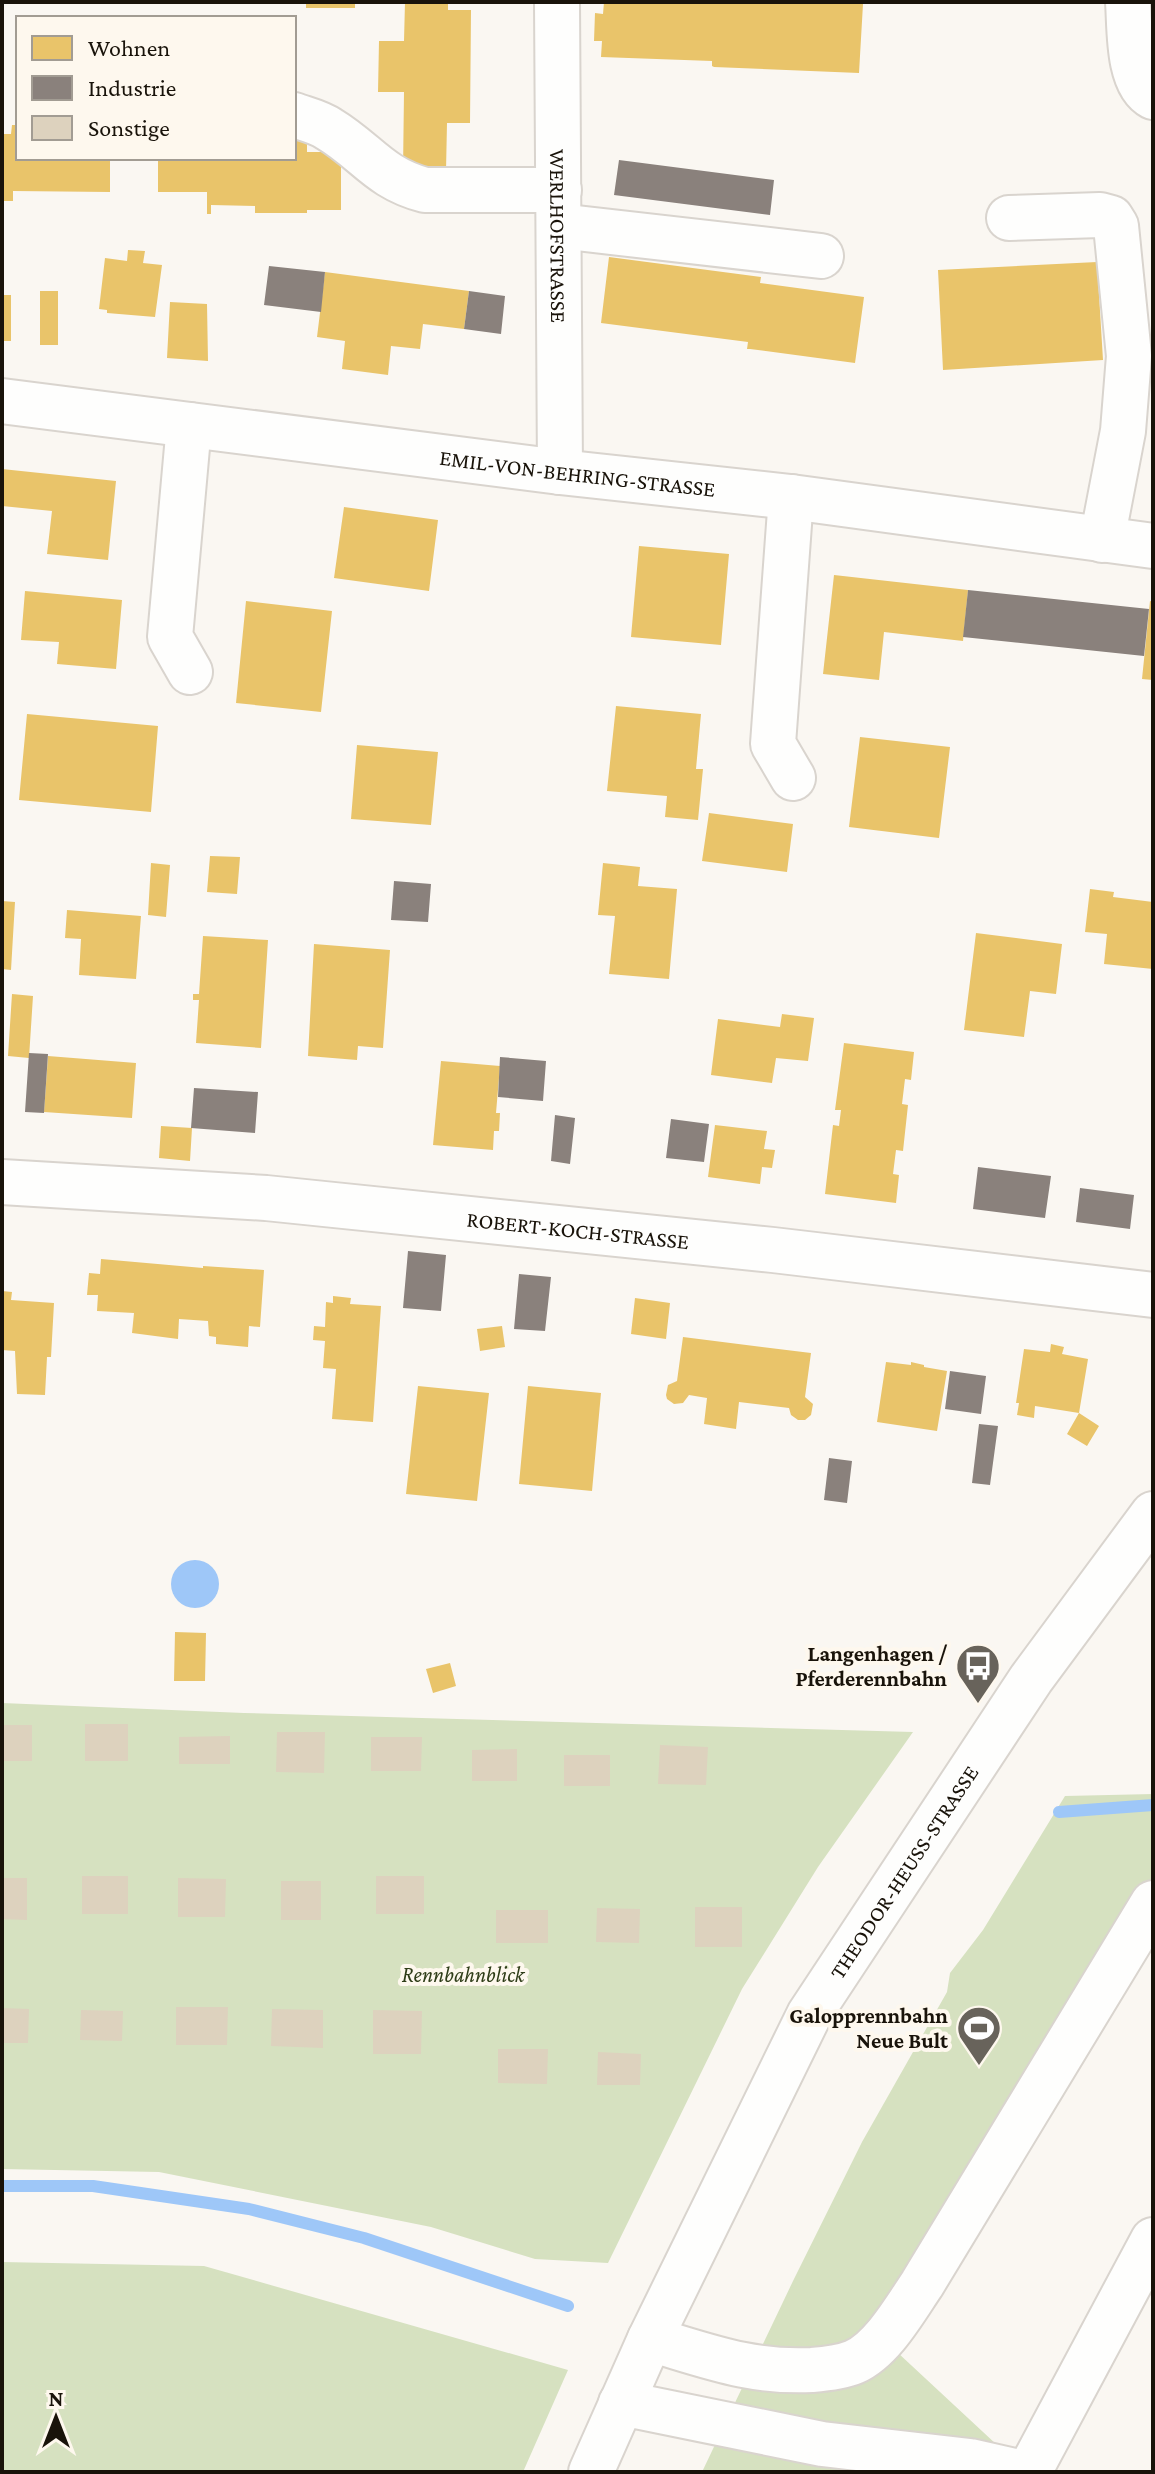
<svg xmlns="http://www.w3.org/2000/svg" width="1155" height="2474" viewBox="0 0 1155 2474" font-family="'Crimson Pro',serif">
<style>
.green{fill:#d6e1c0}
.water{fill:#9ec7f8}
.homes{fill:#e9c46a}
.industry{fill:#8a817c}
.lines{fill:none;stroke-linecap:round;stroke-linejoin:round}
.stream{stroke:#9ec7f8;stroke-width:12}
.building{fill:#ddd2be}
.minor-casing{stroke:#d9d4ce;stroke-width:48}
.minor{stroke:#fefefd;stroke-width:44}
.labels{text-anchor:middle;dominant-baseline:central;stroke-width:8;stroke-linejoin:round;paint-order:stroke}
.street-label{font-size:22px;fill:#19130a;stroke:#fef8ee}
.poi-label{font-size:22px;font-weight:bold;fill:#19130a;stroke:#fef8ee;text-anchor:end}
.park-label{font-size:22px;font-style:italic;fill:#2f3d18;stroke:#fef8ee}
</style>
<rect width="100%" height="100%" fill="#faf7f2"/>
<path class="green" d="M2 1703 244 1713 913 1732 818 1867 742 1989 608 2263 535 2259 431 2227 159 2172 2 2169Z
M1153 1794V1903L883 2339 1026 2472H702L793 2281 862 2142 947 1992 950 1973 983 1930 1065 1796Z
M2 2262 204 2266 568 2370 523 2472H2Z"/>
<path class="water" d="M171 1584a24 24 0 1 1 48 0a24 24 0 1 1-48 0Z"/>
<path class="homes" d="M306 2H355V8H306Z
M405 2H448V10H471L470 123H447L446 171H403L404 92H378L379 41H404Z
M604 2 863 4 859 73 714 67 712 66V61L601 57 602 41H594L595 13 603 14Z
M12 125H18V158H110V192L13 191V201H2V134H11Z
M294 139H307V152H341V210H307V213H255V206L211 205V214H207V192H158V158H294Z
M128 250 145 251 143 263 162 265 155 317 107 313V310L99 309 105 258 127 261Z
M609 257 761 277 760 283 864 297 855 363 750 349H747L748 342 601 323Z
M1097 262 1103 360 943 370 938 270Z
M325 272 469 291 464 329 423 324 420 349 391 346 388 375 342 369 345 341 317 337Z
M40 291H58V345H40Z
M2 295H11V341H2Z
M170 302 207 304 208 361 167 358Z
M2 469 116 481 108 560 47 554 52 511 2 506Z
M344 507 438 520 429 591 334 578Z
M639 546 729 554 721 645 631 637Z
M834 575 968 590 963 641 884 632 879 680 823 674Z
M25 591 122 600 116 669 57 664 59 642 21 640Z
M246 601 332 611 321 712 236 703Z
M1150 601 1153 602V680L1142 679Z
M616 706 701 714 696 769H703L698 820 665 817 667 796 607 791Z
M27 714 158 726 151 812 19 800Z
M860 737 950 747 939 838 849 827Z
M357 745 438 752 431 825 351 819Z
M709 813 793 824 787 872 702 861Z
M210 856 240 857 237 894 207 892Z
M151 863 170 865 166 917 148 915Z
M603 863 640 867 638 886 677 889 669 979 609 974 615 916 598 915Z
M1090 889 1114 892 1113 897 1153 902V969L1104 964 1107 934 1085 932Z
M2 901 15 902 11 970 2 969Z
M67 910 141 916 136 979 79 975 81 939 65 938Z
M976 933 1062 944 1056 994 1030 991 1024 1037 964 1030Z
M203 936 268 940 261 1048 196 1043 199 1000H193V994H199Z
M314 944 390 950 383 1048 358 1046 357 1060 308 1056Z
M12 994 33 996 29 1058 8 1056Z
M782 1014 814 1018 808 1061 776 1058 772 1083 711 1075 718 1019 780 1027Z
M844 1043 914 1052 911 1080 905 1079 902 1104 908 1105 903 1151 896 1150 893 1174 899 1175 896 1203 825 1194 833 1125 839 1126 841 1110H835Z
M48 1056 136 1063 132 1118 44 1112Z
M441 1061 500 1066 496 1113H500L499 1131H494L493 1150 433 1145Z
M715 1125 767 1131 764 1149 775 1150 772 1168 762 1167 760 1184 708 1177Z
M161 1126 192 1128 190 1161 159 1158Z
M101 1259 203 1268V1266L264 1270 260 1327 249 1326 248 1347 216 1344V1337L209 1336 208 1321 179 1319 178 1339 132 1333 134 1313 97 1311 98 1295H87L89 1273 100 1274Z
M2 1291 12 1292 11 1300 54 1303 51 1357H47L45 1395 17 1394 15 1351 2 1350Z
M333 1296 351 1298 350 1304 381 1306 373 1422 332 1419 336 1369 323 1368 325 1341 313 1340 314 1326 325 1327 326 1302 333 1303Z
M635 1298 670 1303 666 1339 631 1334Z
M502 1326 505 1347 480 1351 477 1329Z
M683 1337 811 1353 805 1397 813 1404 811 1415 805 1420H798L791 1415 789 1408 739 1402 736 1429 704 1424 707 1398 689 1395 683 1403 674 1404 667 1399 666 1395 668 1385 677 1381Z
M1051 1344 1064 1347 1062 1354 1088 1359 1079 1413 1035 1406 1034 1418 1017 1415 1019 1403H1016L1024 1349 1050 1352Z
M886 1362 911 1365V1362L924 1365V1367L947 1371 937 1431 877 1422Z
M418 1386 489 1393 477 1501 406 1494Z
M528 1386 601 1393 592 1491 519 1484Z
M1079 1413 1099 1426 1087 1446 1067 1434Z
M175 1632 206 1633 205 1681H174Z
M450 1663 456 1686 433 1693 426 1669Z"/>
<path class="industry" d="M619 160 774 180 770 215 614 195Z
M269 266 325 272 321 312 264 305Z
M469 291 505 296 501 334 464 329Z
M968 590 1149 609 1144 656 963 637Z
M394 881 431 884 428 922 391 920Z
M29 1053 48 1054 44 1113 25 1112Z
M500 1057 546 1061 543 1101 498 1097Z
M194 1088 258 1092 255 1133 191 1128Z
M555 1115 575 1118 570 1164 551 1161Z
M671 1119 709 1124 704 1162 666 1158Z
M978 1167 1051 1176 1045 1218 973 1209Z
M1080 1188 1134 1195 1130 1229 1076 1222Z
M408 1251 446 1255 441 1311 403 1308Z
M519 1274 551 1277 545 1331 514 1329Z
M950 1371 986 1376 981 1414 945 1409Z
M979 1424 998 1426 990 1485 972 1483Z
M829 1458 852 1461 847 1503 824 1500Z"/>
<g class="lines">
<path class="stream" d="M1059 1812 1153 1805
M2 2186H93L249 2209 364 2238 568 2306"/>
</g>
<path class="building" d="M85 1724H128V1761H85Z
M2 1725H32V1761H2Z
M277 1732H325L324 1773 276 1772Z
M230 1736V1764H179V1737Z
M371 1737H422L421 1771H371Z
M660 1745 708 1747 706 1785 658 1784Z
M517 1749V1781H472V1750Z
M564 1755H610V1786H564Z
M82 1876H128V1914H82Z
M376 1876H424V1914H376Z
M2 1878H27V1920L2 1919Z
M178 1878 226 1879 225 1917H178Z
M281 1881H321V1920H281Z
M695 1907H742V1947H695Z
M597 1908 640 1909 639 1943 596 1942Z
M496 1910H548V1943H496Z
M176 2007H228L227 2045H176Z
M2 2008 29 2009 28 2043H2Z
M272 2009 323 2010V2048L271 2046Z
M81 2010 123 2011 122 2041 80 2040Z
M373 2010 422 2011 421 2054H373Z
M498 2049H548L547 2084 498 2083Z
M598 2052 641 2054 640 2085H597Z"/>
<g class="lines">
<g class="minor-casing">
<g id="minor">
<path id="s1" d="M557 2 560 472"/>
<path d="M1128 2C1130 28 1127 83 1153 97"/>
<path d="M294 115C305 119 319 122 329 129 367 152 379 178 425 190H559"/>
<path d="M1009 218 1100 215 1111 218 1116 226 1129 356 1123 431 1102 540"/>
<path d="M559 226 821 256"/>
<path id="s2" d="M2 401 560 472 791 497 1153 546"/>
<path d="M189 425 170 637 190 672"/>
<path d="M791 497 773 744 793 778"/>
<path id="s3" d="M2 1182 266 1198 773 1250 1153 1295"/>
<path d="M650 2339C708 2356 750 2373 812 2370 825 2369 842 2367 854 2362 882 2350 905 2309 922 2284L1153 1903"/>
<path d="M621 2403 822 2444 970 2461 1019 2472"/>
<path id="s4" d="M591 2472 650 2339 809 2015 1031 1679 1153 1514"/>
<path d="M1029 2472 1153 2240"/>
</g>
</g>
<use href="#minor" class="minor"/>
</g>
<defs>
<g id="bus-pin" transform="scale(2.3)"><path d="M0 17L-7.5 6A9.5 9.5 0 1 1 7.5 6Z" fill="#68635b" stroke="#fef8ee"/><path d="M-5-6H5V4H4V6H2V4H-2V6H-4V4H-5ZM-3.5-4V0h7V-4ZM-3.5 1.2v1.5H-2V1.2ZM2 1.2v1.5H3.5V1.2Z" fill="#fff"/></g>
<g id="stadium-pin" transform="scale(2.3)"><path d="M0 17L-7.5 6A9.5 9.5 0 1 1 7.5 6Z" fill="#68635b" stroke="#fef8ee"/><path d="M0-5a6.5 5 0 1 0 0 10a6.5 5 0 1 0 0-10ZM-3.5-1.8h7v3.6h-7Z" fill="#fff"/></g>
</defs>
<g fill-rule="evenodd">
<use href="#bus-pin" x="978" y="1666"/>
<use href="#stadium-pin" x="979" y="2028"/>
</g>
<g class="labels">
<g class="street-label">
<text stroke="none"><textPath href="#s1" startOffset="234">WERLHOFSTRASSE</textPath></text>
<text stroke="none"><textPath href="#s2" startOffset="580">EMIL-VON-BEHRING-STRASSE</textPath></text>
<text stroke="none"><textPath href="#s3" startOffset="578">ROBERT-KOCH-STRASSE</textPath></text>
<text stroke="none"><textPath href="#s4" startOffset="678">THEODOR-HEUSS-STRASSE</textPath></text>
</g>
<g class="poi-label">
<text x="947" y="1653">Langenhagen /<tspan x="947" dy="25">Pferderennbahn</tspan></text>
<text x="948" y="2015">Galopprennbahn<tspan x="948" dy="25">Neue Bult</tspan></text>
</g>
<g class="park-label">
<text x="463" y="1974">Rennbahnblick</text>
</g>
</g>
<rect width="1155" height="2474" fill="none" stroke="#19130a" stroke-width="8"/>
<rect x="16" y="16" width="280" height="144" fill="#fef8ee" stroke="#a29c93" stroke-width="2"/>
<rect x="32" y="36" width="40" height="24" fill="#e9c46a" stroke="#a29c93" stroke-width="2"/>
<text x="88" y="56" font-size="24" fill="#19130a">Wohnen</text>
<rect x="32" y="76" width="40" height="24" fill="#8a817c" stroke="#a29c93" stroke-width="2"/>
<text x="88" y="96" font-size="24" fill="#19130a">Industrie</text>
<rect x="32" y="116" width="40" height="24" fill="#ddd2be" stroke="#a29c93" stroke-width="2"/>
<text x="88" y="136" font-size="24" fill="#19130a">Sonstige</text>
<g transform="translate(56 2418)" stroke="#fef8ee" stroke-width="6" paint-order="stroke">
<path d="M0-6L14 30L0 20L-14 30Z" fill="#19130a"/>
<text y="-12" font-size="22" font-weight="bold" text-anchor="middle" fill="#19130a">N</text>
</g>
</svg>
